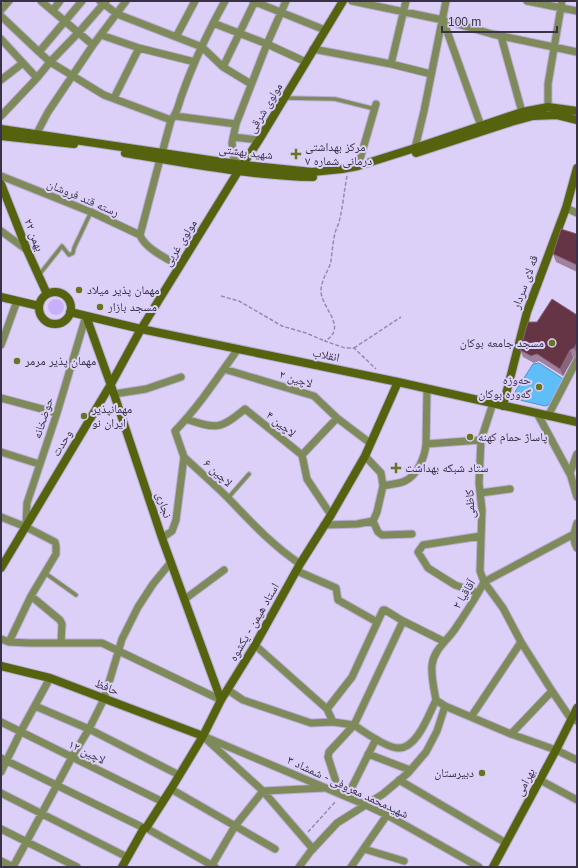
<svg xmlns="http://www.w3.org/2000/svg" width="578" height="868" viewBox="0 0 578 868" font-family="Arial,'Noto Naskh Arabic',sans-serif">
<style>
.green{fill:#c8b0fd}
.water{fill:#5fbdf7;stroke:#5493c2}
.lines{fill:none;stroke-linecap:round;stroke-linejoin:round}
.lane-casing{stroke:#b8add2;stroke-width:5.5}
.street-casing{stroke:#b8add2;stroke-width:9}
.secondary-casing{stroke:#b8add2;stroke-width:10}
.path{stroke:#958bab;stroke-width:1.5;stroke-dasharray:4 2;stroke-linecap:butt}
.lane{stroke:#7f8a5a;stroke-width:3.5}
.street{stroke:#7f8a5a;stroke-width:7}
.secondary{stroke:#56630e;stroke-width:8}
.wall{fill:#a082a0}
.shaded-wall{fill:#89647c}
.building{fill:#653546;stroke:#89647c}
.poi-dot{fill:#677421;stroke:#dcd0f9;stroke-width:1.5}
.labels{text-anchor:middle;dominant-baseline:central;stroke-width:4;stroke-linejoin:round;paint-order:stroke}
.street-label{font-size:12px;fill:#393247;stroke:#dcd0f9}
.poi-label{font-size:12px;fill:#393247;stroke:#dcd0f9;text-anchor:start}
</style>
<rect width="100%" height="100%" fill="#dcd0f9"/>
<path class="green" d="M48 307a8 8 0 1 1 16 0a8 8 0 1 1-16 0Z"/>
<path class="water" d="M539 363 565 380 551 403 548 405 545 406 511 398 533 364Z"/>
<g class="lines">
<g class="lane-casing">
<path id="lane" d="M286 98 335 99 375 109
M39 275 62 246 69 255 73 253 74 248 91 212
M228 498 249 474
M45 573 76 595"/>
</g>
<g class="street-casing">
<path id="street" d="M41 1 93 45
M82 1 39 52 50 62 104 95 171 120
M100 1 117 14 202 47 223 67 251 84
M253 1 325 30
M352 1 443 20 492 34 577 52
M527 1 577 11
M1 10 9 1
M53 10 60 1
M1 16 39 52
M443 20 481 126
M213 23 267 44 306 62
M101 35 139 48 195 62
M501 36 522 112
M176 37 195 1
M1 39 37 78
M313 49 391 64 431 74
M391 64 406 1
M223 67 255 1
M1 80 23 63
M114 98 139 48
M548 107V84L562 1
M1 116 37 78 50 62 79 32 106 1
M175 116 236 124
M37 133 48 112 93 45 126 1
M233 137 259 140
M415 148 424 111 446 1
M162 153 171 120C178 113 179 101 183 92 194 61 209 30 225 1
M241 164 234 160 232 143 236 124 267 44 286 1
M358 166 376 104
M1 176 91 212 140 235C144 248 169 260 180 266
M566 208 577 213
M1 231 27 250
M140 235 160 159
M1 345 17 301
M224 369 314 396 337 418 370 443
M114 394 146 389 181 377
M1 398 57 413
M493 403 481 440 479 483 482 510 480 571 484 582 503 608 521 642 552 691 571 719 577 721
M537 413 571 476
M548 416 577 360
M186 419C217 429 219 430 245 409L302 455 307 479 331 515
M426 444 427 389
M1 452 39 464
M577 454 570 473 577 497
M302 455 337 418
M365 456 381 473 383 486
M184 457 175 431C199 406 218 377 238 349
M480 493 510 489
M1 517 26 527 55 542 56 546V554L31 596 9 642
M373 521 377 512 383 486C390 484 399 484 405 481 418 475 425 456 426 444L481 440
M373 521 378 532 382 535 412 534
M577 523C574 533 572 539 577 548
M324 525 357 524 373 521
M26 526 27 503 57 413 86 316
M574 534 484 582C476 598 465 614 455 629 447 641 434 649 432 665 431 677 434 689 436 700L445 706 511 734 556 750 577 760
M162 538 172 531 176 520 184 457C199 471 215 485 229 499 253 524 271 544 300 564
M297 571 336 588 338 600 377 622
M478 593 455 585 428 568 418 552 423 545 481 536
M31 596 60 620 62 624 61 643
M185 599 224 570
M1 639 9 642 29 643H102L221 700
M255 645 327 709
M228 690 243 700 311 723 333 722 354 725 403 621 443 641
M35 706 89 729 179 775
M471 717 521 642
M1 722 163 802
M333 722 327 709 352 677 383 610H385L403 621
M511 734 552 691
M203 736 366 805 387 815 479 867
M207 740 263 791 313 849
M368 754 410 770
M1 758 144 828
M1 772 21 731 50 678
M399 780 506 843
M540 780 577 800
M171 789 275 849
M1 793 127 857
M340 794 328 757 329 752 354 725C364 732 387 748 398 748 417 749 429 714 436 700
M347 797 376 739
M146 828 215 867
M1 829 77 867
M364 849 404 861
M1 861 13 867
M13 867 72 757 89 729 104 699 122 639 138 607 153 584 171 562
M211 867 235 826 263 791 324 788
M299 867 310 852 337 823 383 794 408 773 426 752 437 731 445 706
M351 867 387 815"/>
</g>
<g class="secondary-casing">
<path id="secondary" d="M1 129 243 165 312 172 342 169 358 166 415 148 522 112 548 107 577 111
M1 136 74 144
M125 153C185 163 253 176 313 177
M416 153 511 122 533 116 557 115 577 120
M1 184 27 250 47 294
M39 308a16 16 0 1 1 32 0a16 16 0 1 1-32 0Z
M1 297 39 306
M70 312 141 329 398 382 577 422
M86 316 114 394 162 538 221 700
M503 406 527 312 566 208 577 168
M1 568 111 384 141 329 239 170 259 140 343 1
M1 666 50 678 203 736
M122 867 144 828H146L171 789 203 736 221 700 255 645 300 564 331 515 365 456 398 382
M493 867 556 750 577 708"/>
</g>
<path class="path" d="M347 176C344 191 343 207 339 222 338 226 336 229 335 233 333 242 332 252 331 261 329 271 322 277 321 290 320 307 349 327 325 341L345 348H354L376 369
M221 296 239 301 282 326 306 333 325 341
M354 348 401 317
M308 832 336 801"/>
<use href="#lane" class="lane"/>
<use href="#street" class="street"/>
<use href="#secondary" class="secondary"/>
</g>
<path class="wall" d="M577 234V272L556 262 553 254Z
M577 315V355L573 358 563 376 539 361 534 363 523 357 520 350 537 322Z"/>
<path class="shaded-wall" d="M577 343V354L574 348Z
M570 350 573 358 563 376 560 369Z"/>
<path class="building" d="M561 229 577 234V265L553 254Z
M552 299 577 315V343L574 348 570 350 560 369 537 354 531 356 520 350 528 322H537Z"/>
<g class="poi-dot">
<path d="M294 148h4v4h4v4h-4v4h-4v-4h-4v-4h4z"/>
<circle cx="79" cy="290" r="4"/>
<circle cx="100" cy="307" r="4"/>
<circle cx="552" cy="343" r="4"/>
<circle cx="17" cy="361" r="4"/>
<circle cx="539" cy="387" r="4"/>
<circle cx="84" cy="416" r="4"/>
<circle cx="470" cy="437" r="4"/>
<path d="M394 462h4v4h4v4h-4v4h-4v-4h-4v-4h4z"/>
<circle cx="482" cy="773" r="4"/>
</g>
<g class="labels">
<g class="street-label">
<text transform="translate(265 108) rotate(-59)">مولوی شرقی</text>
<text transform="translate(246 152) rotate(7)">شهید بهشتی</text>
<text transform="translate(83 198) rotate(23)">رسته قند فروشان</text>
<text transform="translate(34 235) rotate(68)">۲۲ بهمن</text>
<text transform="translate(180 243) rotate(-58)">مولوی غربی</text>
<text transform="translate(525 282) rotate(-70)">قه لای سردار</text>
<text transform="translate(326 355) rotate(12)">انقلاب</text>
<text transform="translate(296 379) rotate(17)">لاچین ۲</text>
<text transform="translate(43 418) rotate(-72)">حوضخانه</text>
<text transform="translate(281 424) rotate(39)">لاچین ۴</text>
<text transform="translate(62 443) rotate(-59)">وحدت</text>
<text transform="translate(218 473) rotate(43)">لاچین ۶</text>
<text transform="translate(470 504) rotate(-93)">کاظمی</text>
<text transform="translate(164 505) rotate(72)">نجاری</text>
<text transform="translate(464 594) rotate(-58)">آقاقیا ۲</text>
<text transform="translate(254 622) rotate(-60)">استاد هیمن - یکشوه</text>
<text transform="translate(107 687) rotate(21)">حافظ</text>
<text transform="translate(87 752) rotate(26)">لاچین ۱۲</text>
<text transform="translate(525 782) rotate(-62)">بهرامی</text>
<text transform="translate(348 787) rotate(25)">شهیدمحمد معروفی - شمشاد ۳</text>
</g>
<g class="poi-label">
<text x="305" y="147">مرکز بهداشتی<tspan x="305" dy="14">درمانی شماره ۷</tspan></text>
<text x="87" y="290">مهمان پذیر میلاد</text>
<text x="108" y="307">مسجد بازار</text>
<text x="544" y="343" text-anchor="end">مسجد جامعه بوکان</text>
<text x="25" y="361">مهمان پذیر مرمر</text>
<text x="531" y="380" text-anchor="end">حه‌وزه<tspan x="531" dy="14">گه‌وره بوکان</tspan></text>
<text x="92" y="409">مهمانپذیر<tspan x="92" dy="14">ایران نو</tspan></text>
<text x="478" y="437">پاساژ حمام کهنه</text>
<text x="405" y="468">ستاد شبکه بهداشت</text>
<text x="474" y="773" text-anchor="end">دبیرستان</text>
</g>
</g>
<rect width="578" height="868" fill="none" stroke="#393247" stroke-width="4"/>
<path d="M442 26v6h115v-6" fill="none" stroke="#393247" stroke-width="2"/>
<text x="448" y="26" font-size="12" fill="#393247" stroke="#dcd0f9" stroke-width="3" paint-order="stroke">100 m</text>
</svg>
